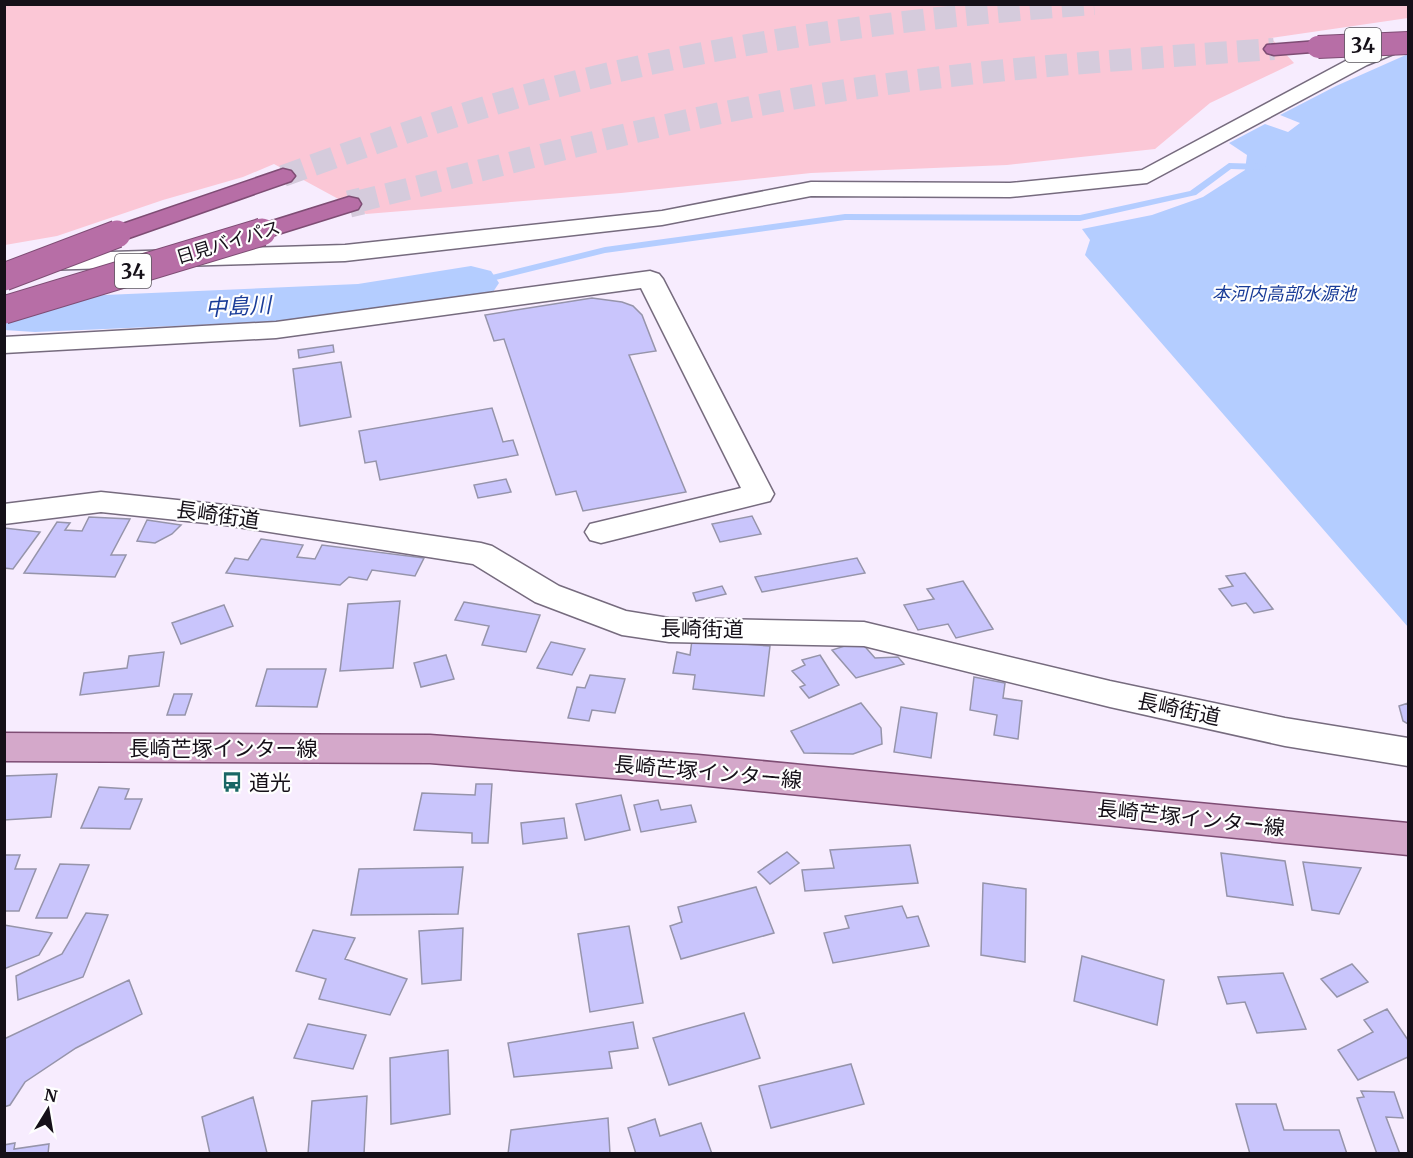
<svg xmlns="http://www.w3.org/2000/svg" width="1413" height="1158" viewBox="0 0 1413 1158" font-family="Merriweather,'Noto Sans JP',serif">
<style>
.green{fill:#fbc7d6}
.water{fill:#b4cdff}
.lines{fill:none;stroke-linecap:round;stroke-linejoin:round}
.stream{fill:#b4cdff;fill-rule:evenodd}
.river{fill:#b4cdff;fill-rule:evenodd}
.building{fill:#c9c5fc;stroke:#9694aa;stroke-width:1.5}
.highway-tunnel-far1{stroke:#d5cbdc;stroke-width:22;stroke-dasharray:22 10;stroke-linecap:butt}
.highway-tunnel{stroke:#d5cbdc;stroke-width:27;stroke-dasharray:27 14;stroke-linecap:butt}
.minor-casing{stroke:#766b7e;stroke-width:3}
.major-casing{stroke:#7e4d74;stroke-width:3}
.highway-casing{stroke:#7e4d74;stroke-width:3}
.minor{fill:#fff;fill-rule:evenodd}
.major{fill:#d4a8ca;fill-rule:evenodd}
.highway{fill:#b76ea6;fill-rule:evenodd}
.highway-bridge-far1-casing{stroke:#7e4d74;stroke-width:24;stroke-linecap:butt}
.highway-bridge-casing{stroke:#7e4d74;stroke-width:29;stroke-linecap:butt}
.highway-bridge-far1{stroke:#b76ea6;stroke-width:22}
.highway-bridge{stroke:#b76ea6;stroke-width:27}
.labels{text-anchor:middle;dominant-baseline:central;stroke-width:4.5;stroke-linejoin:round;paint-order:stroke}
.far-street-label{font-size:18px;fill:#151018;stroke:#fefefe}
.far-water-label{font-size:18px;font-style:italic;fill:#193c98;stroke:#fefefe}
.shield{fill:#fefefe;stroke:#5b575d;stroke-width:1.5}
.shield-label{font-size:20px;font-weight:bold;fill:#151018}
.street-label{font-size:21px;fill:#151018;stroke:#fefefe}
.poi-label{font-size:21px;fill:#151018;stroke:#fefefe;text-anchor:start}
.water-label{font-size:22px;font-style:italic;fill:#193c98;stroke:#fefefe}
</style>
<rect width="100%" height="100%" fill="#f7ecfe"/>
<path class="green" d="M5 5H1408V18L1271 38 1294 63 1210 103 1155 149 1007 165 811 173 621 193 366 214 274 164 243 177 163 200 57 236 5 245Z"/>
<path class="water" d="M1408 54V627L1085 255 1090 240 1082 229 1152 215 1203 197 1245 170 1247 155 1229 143 1265 124 1288 132 1300 123 1280 115 1336 86Z"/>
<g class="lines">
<path class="stream" d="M1229 163 1262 164 1266 167 1262 170 1231 169 1196 195 1080 221 845 220 605 253 471 286 466 283 468 281 605 247 845 214 1080 215 1190 191Z"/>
<path class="river" d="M471 266 491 271 499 283 491 295 358 318 35 332 4 330V296L35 298 358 284Z"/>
</g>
<path class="building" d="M592 298 622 302 633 306 642 315 656 351 629 355 686 492 583 511 576 491 556 495 504 339 494 341 485 315Z
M333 345 334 352 299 358 298 350Z
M341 362 351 417 300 426 293 369Z
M492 408 503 442 513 440 518 455 380 480 376 461 365 463 359 431Z
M506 479 511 492 478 498 474 485Z
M752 516 761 534 720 542 712 524Z
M89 517 130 519 111 555H126L115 577 24 573 57 522 70 523 65 530 82 531Z
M147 520 181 525 172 534 155 543 137 541Z
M4 528 40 532 13 569 4 568Z
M261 539 303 545 297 557 315 559 322 545 424 558 415 576 372 570 367 580 349 577 340 585 226 573 235 558 248 560Z
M857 558 865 573 762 592 755 577Z
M1245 573 1273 609 1254 613 1246 603 1232 606 1219 589 1233 586 1226 576Z
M963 581 993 629 956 638 948 624 918 630 904 605 934 599 927 589Z
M722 586 726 594 696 601 693 593Z
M400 601 393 668 340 671 348 604Z
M464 602 540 615 526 652 482 645 489 626 455 620Z
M224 605 233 626 181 644 172 623Z
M692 640 770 646 764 696 693 689 695 675 673 673 677 652 690 655Z
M860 641 875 658 898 657 904 664 856 678 832 650Z
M551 642 585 649 572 675 537 668Z
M164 652 159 686 80 695 84 673 127 668 129 656Z
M446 655 454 679 421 687 414 663Z
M820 655 839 685 809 698 800 687 805 685 792 671 805 665 802 660Z
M267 669H326L317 707 256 706Z
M590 675 625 679 615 713 592 710 589 721 568 718 577 687 585 688Z
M974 677 1005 683 1003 698 1022 701 1018 739 994 735 997 715 970 710Z
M174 694H192L185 715H167Z
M861 703 881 728 882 744 853 754 804 753 791 731Z
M1408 703V724L1403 721 1399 706Z
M901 707 937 713 931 758 894 752Z
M57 774 51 817 4 820V776Z
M476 784H492L488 843H472V833L414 830 422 793 475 795Z
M99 787 129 789 125 799H142L130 829 81 828Z
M621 795 630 830 585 840 576 804Z
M658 800 661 810 691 805 696 822 641 832 634 805Z
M564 818 567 838 523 844 521 823Z
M910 845 918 883 805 891 802 870 834 868 830 850Z
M787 852 799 863 770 884 758 872Z
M1221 853 1285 861 1293 905 1227 896Z
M4 855H20L15 869H36L19 911H4Z
M1303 862 1361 868 1339 914 1312 910Z
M60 864 89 865 67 918H36Z
M463 867 458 914 351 915 359 869Z
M983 883 1026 889 1025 962 981 955Z
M756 887 774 933 681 959 670 926 682 922 678 907Z
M902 906 907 918 918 916 929 946 833 963 824 933 849 928 845 916Z
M86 913 108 915 83 977 18 1000 16 976 62 954Z
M4 925 52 933 39 955 4 969Z
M629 926 643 1003 590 1012 578 934Z
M463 928 461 980 422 984 419 931Z
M313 930 355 938 345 959 407 979 390 1015 319 999 326 979 296 971Z
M1082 956 1164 980 1157 1025 1074 1001Z
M1352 964 1368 982 1337 997 1321 979Z
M1283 973 1306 1029 1257 1033 1245 1002 1227 1004 1218 977Z
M129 980 142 1014 76 1048 25 1082 10 1105 4 1107V1039Z
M1387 1009 1408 1040V1057L1358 1080 1338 1050 1373 1032 1364 1020Z
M744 1013 760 1058 669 1085 653 1038Z
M633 1022 638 1048 609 1052 612 1068 514 1077 508 1043Z
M308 1024 366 1035 353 1069 294 1058Z
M448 1050 450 1114 391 1124 390 1058Z
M851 1064 864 1104 771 1128 759 1086Z
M1361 1091 1394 1092 1403 1118 1386 1117 1400 1154H1377L1357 1098 1364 1097Z
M367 1096 364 1154H308L312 1101Z
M253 1097 267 1153 210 1154 202 1117Z
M1236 1104H1276L1284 1130H1339L1347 1154H1250Z
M608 1118 610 1154H508L511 1130Z
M655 1119 660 1136 701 1123 712 1154H636L628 1128Z
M15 1143 14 1149 49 1144 48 1154H4V1145Z"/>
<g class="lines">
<path class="highway-tunnel-far1" d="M283 176C388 138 493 101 602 75 764 36 928 16 1094 4
M356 202C504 165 652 124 803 97 959 70 1117 60 1274 49"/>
<path class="highway-tunnel" d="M349 204 362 201"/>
<g class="minor-casing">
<path id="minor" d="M1408 35V48L1367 65 1147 183 1010 197 811 196 662 225 345 261 42 270 33 267 29 262 33 257 42 254 345 245 662 211 811 182 1010 183 1142 170 1353 57Z
M650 271 659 274 663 279 774 494 770 501 601 543 590 540 585 532 590 524 741 488 641 288 276 338 4 353V337L276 322Z
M101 492 225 505 481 543 492 546 559 586 626 611 669 618 864 622 1110 681 1285 718 1408 738V766L1285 746 1110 707 864 646 669 642 622 635 535 602 473 564 225 525 101 512 4 524V504Z"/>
</g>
<g class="major-casing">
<path id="major" d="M4 733 430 735 698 755 1408 823V855L698 785 430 763 4 761Z"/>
</g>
<g class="highway-casing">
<path id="highway" d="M1318 41 1325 43 1328 47 1325 51 1274 55 1267 53 1264 49 1267 45Z
M283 169 291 171 295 176 291 181 126 239 117 241 108 239 105 234 108 229Z
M349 197 358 199 361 204 358 209 262 239 253 237 250 232 253 227Z"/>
</g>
<use href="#minor" class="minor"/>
<use href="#major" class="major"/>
<use href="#highway" class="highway"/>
<g class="highway-bridge-far1-casing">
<path id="highway-bridge-far1" d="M1318 47 1408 43"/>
</g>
<g class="highway-bridge-casing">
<path id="highway-bridge" d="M4 277 117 234
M4 310 262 232"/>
</g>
<use href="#highway-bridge-far1" class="highway-bridge-far1"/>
<use href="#highway-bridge" class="highway-bridge"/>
</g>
<defs>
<g id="bus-bare" transform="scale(1.62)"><path d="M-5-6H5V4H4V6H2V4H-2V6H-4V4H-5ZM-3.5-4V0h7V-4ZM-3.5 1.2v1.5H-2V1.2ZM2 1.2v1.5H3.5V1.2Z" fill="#196765" stroke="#fefefe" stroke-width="2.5" paint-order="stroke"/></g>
</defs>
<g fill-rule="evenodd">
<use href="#bus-bare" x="232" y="782"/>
</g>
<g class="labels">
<g class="far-street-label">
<text transform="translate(228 242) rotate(-17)">日見バイパス</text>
</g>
<g class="far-water-label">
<text x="1284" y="293">本河内高部水源池</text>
</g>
<g class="shield">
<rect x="1345" y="28" width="36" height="34" rx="4.5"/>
<rect x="115" y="254" width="36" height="34" rx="4.5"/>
</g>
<g class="shield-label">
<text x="1363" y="45">34</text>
<text x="133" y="271">34</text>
</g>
<g class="street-label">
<text transform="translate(218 515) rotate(8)">長崎街道</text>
<text transform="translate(702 629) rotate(1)">長崎街道</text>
<text transform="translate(1179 709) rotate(12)">長崎街道</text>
<text x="223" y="748">長崎芒塚インター線</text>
<text transform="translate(708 772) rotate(5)">長崎芒塚インター線</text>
<text transform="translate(1191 818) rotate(6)">長崎芒塚インター線</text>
</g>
<g class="poi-label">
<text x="249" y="782">道光</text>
</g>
<g class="water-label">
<text transform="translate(238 306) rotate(-3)">中島川</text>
</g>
</g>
<rect width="1413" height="1158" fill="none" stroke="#151018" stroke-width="12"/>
<g transform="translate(48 1110) rotate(11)" stroke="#fefefe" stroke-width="4.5" paint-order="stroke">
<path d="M0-4.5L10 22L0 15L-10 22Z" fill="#151018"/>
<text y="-9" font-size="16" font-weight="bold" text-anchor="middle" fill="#151018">N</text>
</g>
</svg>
